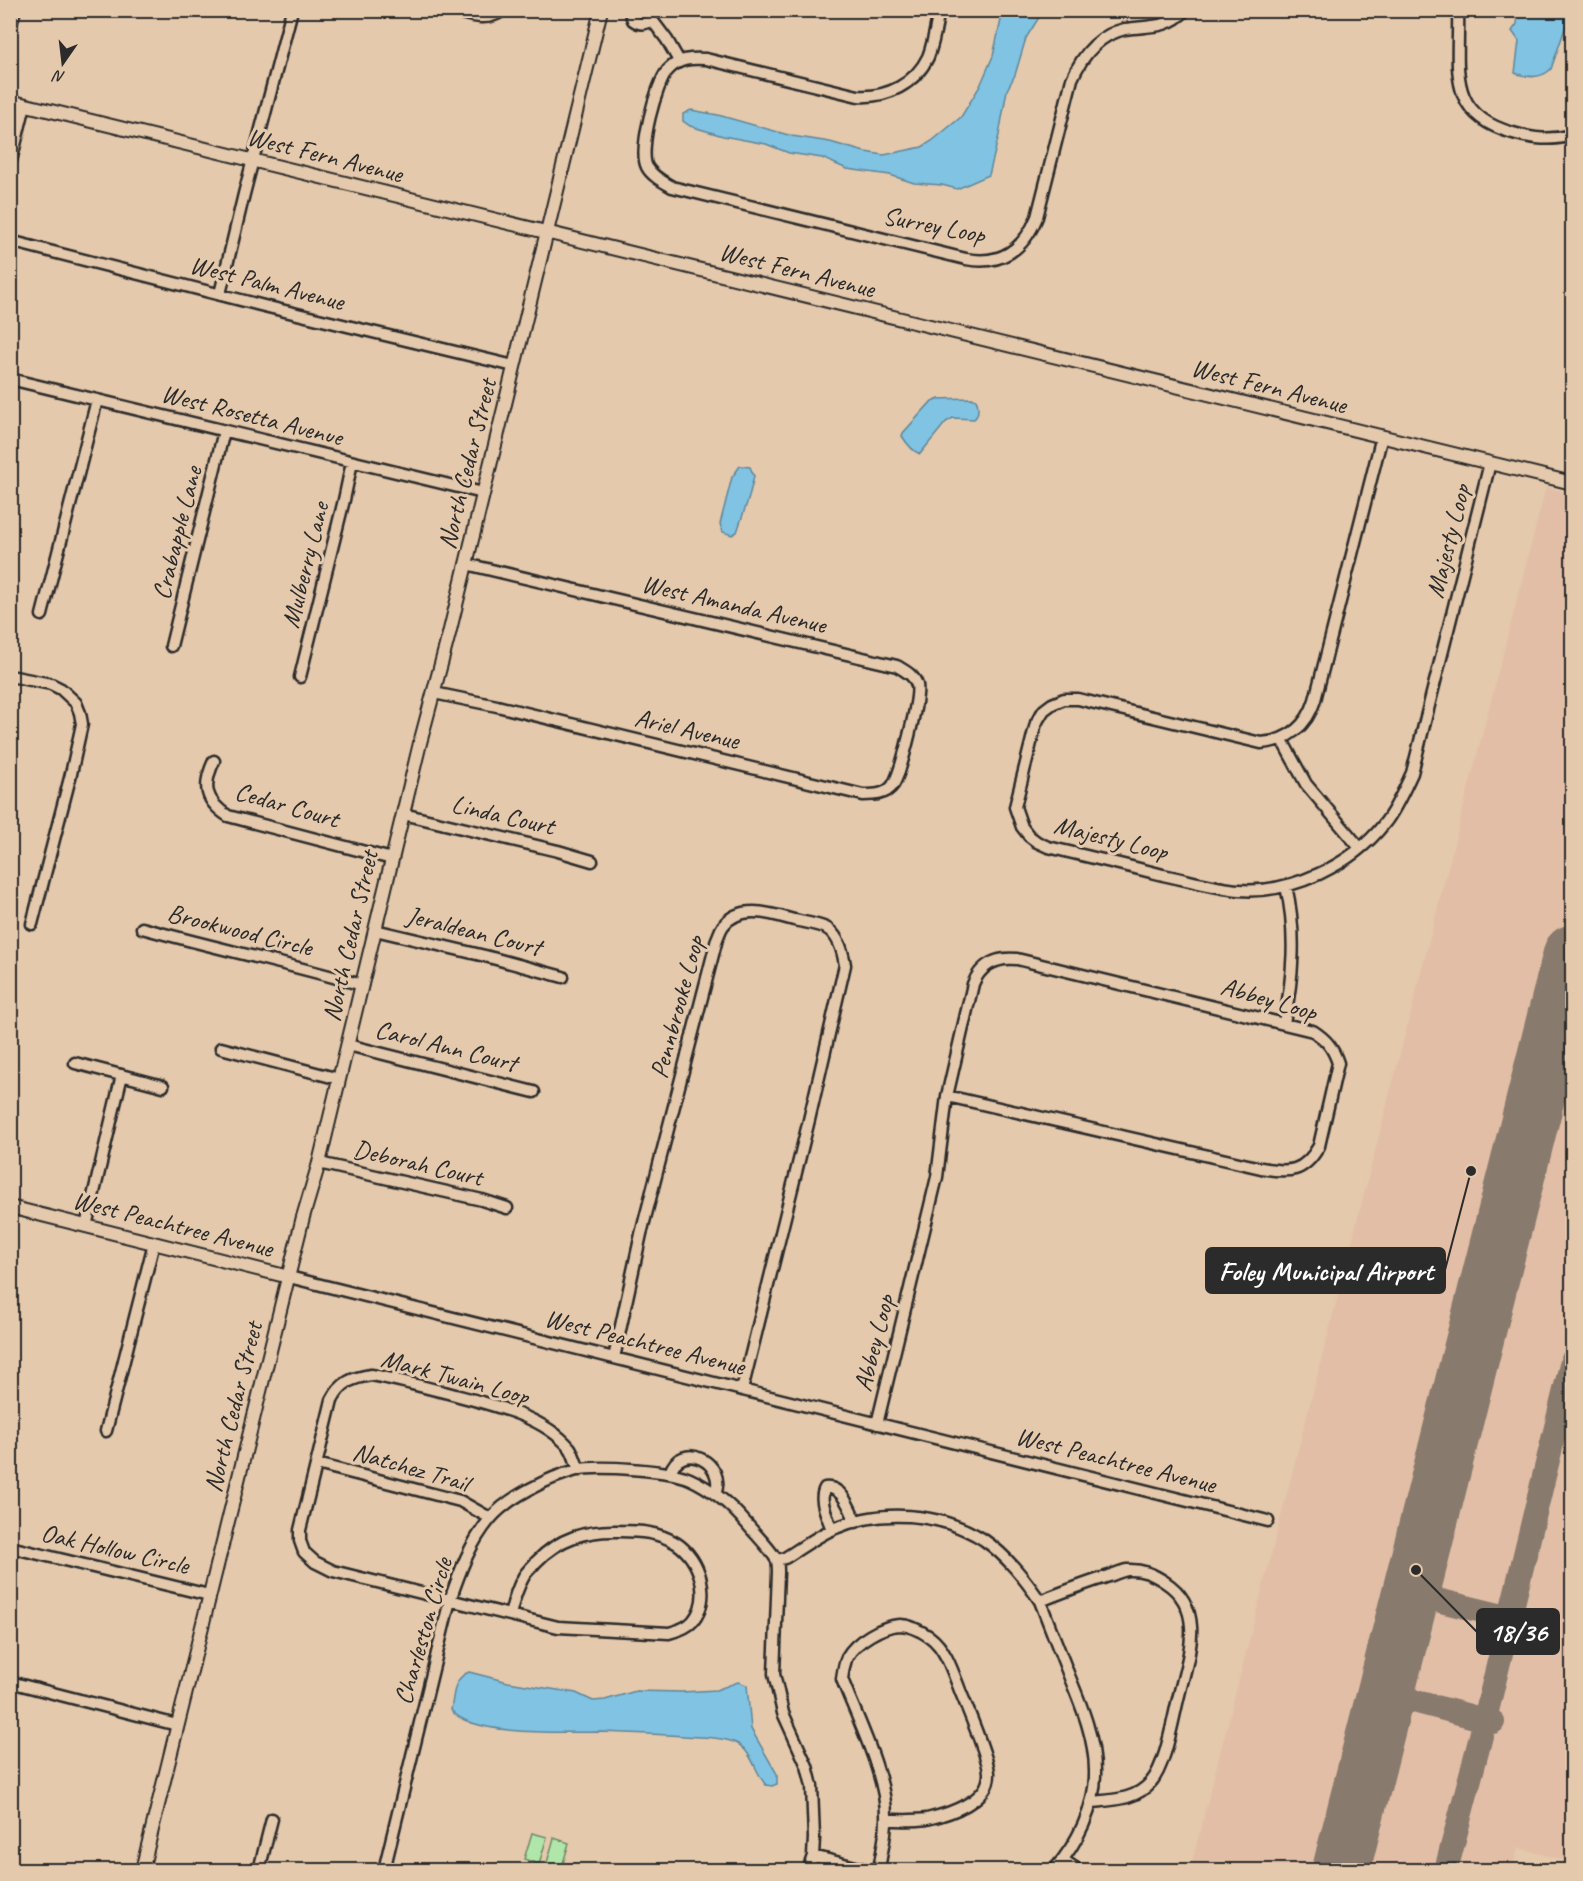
<svg xmlns="http://www.w3.org/2000/svg" width="1583" height="1881" viewBox="0 0 1583 1881" font-family="Caveat,sans-serif">
<style>
.built{fill:#e2bea7}
.green{fill:#b0e6a9;stroke:#6e886a;stroke-width:1.5}
.water{fill:#81c3e2;stroke:#5f8699;stroke-width:1.5}
.lines{fill:none;stroke-linecap:round;stroke-linejoin:round}
.taxiway{stroke:#887a6c;stroke-width:24}
.runway{stroke:#887a6c;stroke-width:58}
.minor-casing{stroke:#2b2b2b;stroke-width:15}
.tertiary-casing{stroke:#2b2b2b;stroke-width:16}
.minor{stroke:#e5c9ac;stroke-width:10}
.tertiary{stroke:#e5c9ac;stroke-width:12}
.labels{text-anchor:middle;dominant-baseline:central;stroke-width:6;stroke-linejoin:round;paint-order:stroke}
.street-label{font-size:26px;fill:#2b2b2b;stroke:#e5c9ac}
.leader{fill:none;stroke:#2b2b2b;stroke-width:2}
.callout-dot{fill:#2b2b2b;stroke:#e5c9ac;stroke-width:2}
.callout{fill:#2b2b2b;stroke:#2b2b2b;stroke-width:2}
.callout-label{font-size:27px;text-anchor:middle;font-weight:bold;fill:#fff}
</style>
<rect width="100%" height="100%" fill="#e5c9ac"/>
<filter id="ink" filterUnits="userSpaceOnUse"><feTurbulence type="fractalNoise" baseFrequency=".0167" numOctaves="2"/><feDisplacementMap in="SourceGraphic" scale="12" xChannelSelector="R" yChannelSelector="G"/><feConvolveMatrix kernelMatrix="1 2 1 2 8 2 1 2 1" color-interpolation-filters="sRGB"/></filter>
<g filter="url(#ink)">
<path class="built" d="M1546 487 1572 494V1862L1518 1848 1512 1870H1190Z"/>
<path class="green" d="M532 1833 547 1837 539 1864 524 1859Z
M554 1838 569 1843 561 1870 546 1866Z"/>
<path class="water" d="M1003 11H1043L1026 38 1015 75 1007 90 999 135 989 175 957 189 942 185 914 183 890 175 847 169 822 158 789 153 766 144 723 136 690 126 683 121V114L691 110 718 115 792 136 830 142 865 152 884 155 922 147 932 141 961 117 980 86 993 56Z
M1518 11H1571L1551 69C1541 79 1528 78 1515 73L1519 41 1512 31 1517 24Z
M972 398 976 400C979 405 979 415 974 419L953 418 946 422 920 454C912 451 907 444 902 436L903 433 932 401 937 399Z
M740 466 750 467 754 476 749 497 737 532 732 535 723 532 720 524 732 477Z
M469 1672 508 1682 576 1693 593 1701 605 1700 636 1691 682 1692 716 1690 738 1682 747 1685 751 1729 777 1774V1784L772 1786 766 1785C756 1774 752 1752 738 1744 724 1737 699 1737 684 1736 656 1734 629 1733 601 1732 568 1732 471 1737 451 1710 454 1695 453 1678 469 1672Z"/>
<g class="lines">
<path class="taxiway" d="M1416 1570 1422 1585 1437 1600 1519 1620
M1404 1615 1427 1600H1437
M1392 1668C1395 1683 1399 1694 1413 1701L1493 1722
M1379 1718 1397 1703 1413 1701
M1446 1870 1479 1744 1572 1361"/>
<path class="runway" d="M1341 1870 1572 954"/>
<g class="minor-casing">
<path id="minor" d="M451 10C468 15 487 23 503 10
M629 10 633 20C643 27 653 23 655 10
M939 10C936 26 934 42 928 57 915 84 887 98 858 96L706 59C692 58 679 58 668 70 656 83 638 151 647 167 652 176 662 181 672 187L966 259C1001 266 1024 249 1037 217L1072 79C1082 56 1098 35 1125 29 1150 25 1166 30 1186 10
M1458 10C1460 66 1444 114 1513 133 1533 139 1551 141 1572 135
M652 20 667 40 679 61
M10 28 15 10
M10 165 25 105
M10 241 264 306 514 366
M220 294 244 194 292 10
M10 379 483 493
M1382 436 1315 700C1307 726 1288 741 1261 743L1078 699H1064L1052 704 1044 710 1036 723 1015 807 1022 827 1029 836 1037 842 1048 847C1086 856 1125 865 1163 875 1188 880 1214 888 1239 890 1291 894 1352 865 1384 824 1396 809 1404 790 1412 773L1490 463
M42 615 97 400
M171 646 224 431
M10 676 51 684 61 689 76 703 80 713 82 724 71 774 32 924
M300 677 344 500 352 462
M434 693 497 706 863 795C874 795 886 795 893 785 901 773 920 698 917 685 914 675 905 671 897 666L466 564
M1282 740 1306 784 1360 848
M214 761C202 786 205 801 228 816L392 859
M403 814 558 851 592 861
M142 928C215 948 289 964 362 985
M375 930 485 956 563 977
M1284 1023C1293 977 1297 933 1286 886
M348 1045 534 1092
M221 1048 339 1079
M75 1063 163 1086
M319 1163 482 1200 507 1208
M86 1226 122 1075
M289 1277 1268 1521
M614 1358 641 1234 717 939C719 935 720 930 723 926 740 903 772 914 794 920 803 922 817 924 826 928 839 935 843 952 845 965L809 1120 742 1390
M877 1424 937 1177 947 1096 973 984C981 964 997 957 1017 959L1313 1031C1327 1040 1333 1048 1338 1063L1319 1146C1304 1173 1289 1173 1261 1168L947 1096
M106 1431 154 1243
M317 1464 460 1501 490 1518
M670 1473C681 1439 728 1463 715 1494
M832 1530C828 1517 818 1500 825 1488 842 1485 850 1509 856 1522
M10 1547 209 1595
M777 1560 785 1558C801 1548 816 1537 833 1529 880 1508 940 1512 984 1540 1007 1556 1024 1578 1040 1601
M510 1615C513 1602 517 1588 524 1576 527 1571 532 1567 536 1562 559 1538 586 1530 619 1531 640 1531 658 1532 676 1543 700 1558 712 1598 693 1621 687 1628 677 1631 669 1633L558 1627 333 1571 315 1562 304 1552 300 1541V1530L332 1400C341 1382 352 1378 371 1375 396 1379 419 1386 444 1392 484 1403 542 1414 570 1448 574 1454 576 1463 579 1470
M10 1682 177 1725
M813 1856 867 1870
M1063 1860 1078 1870
M259 1870 272 1819
M384 1870 450 1600C460 1571 470 1543 490 1519 508 1497 550 1477 577 1470 596 1465 671 1470 690 1479 712 1489 731 1505 747 1524 756 1535 768 1546 776 1559 778 1562 778 1567 778 1572L774 1674 783 1713 807 1766 812 1786 814 1838 813 1856 808 1870
M879 1870C881 1854 886 1837 886 1820 888 1779 857 1718 842 1679 843 1672 844 1664 847 1657 856 1641 882 1626 900 1625 911 1625 921 1631 930 1637 948 1650 955 1680 964 1700 970 1715 989 1760 989 1773 990 1801 949 1814 927 1819 915 1821 899 1820 886 1820
M1054 1870C1077 1844 1096 1807 1095 1771 1095 1739 1082 1707 1070 1678 1060 1652 1050 1626 1040 1601 1063 1592 1086 1583 1109 1576 1115 1574 1121 1571 1127 1570 1142 1569 1153 1574 1165 1582 1207 1609 1188 1657 1179 1695 1173 1718 1166 1765 1151 1782 1136 1800 1113 1800 1092 1802"/>
</g>
<g class="tertiary-casing">
<path id="tertiary" d="M10 101 1572 483
M10 1207 289 1277
M142 1870 303 1217 319 1163 420 743 449 634 601 10"/>
</g>
<use href="#minor" class="minor"/>
<use href="#tertiary" class="tertiary"/>
</g>
</g>
<g class="labels">
<g class="street-label">
<text transform="translate(325 155) rotate(14)">West Fern Avenue</text>
<text transform="translate(934 225) rotate(11)">Surrey Loop</text>
<text transform="translate(797 270) rotate(14)">West Fern Avenue</text>
<text transform="translate(267 283) rotate(14)">West Palm Avenue</text>
<text transform="translate(1269 386) rotate(14)">West Fern Avenue</text>
<text transform="translate(252 415) rotate(14)">West Rosetta Avenue</text>
<text transform="translate(467 464) rotate(-76)">North Cedar Street</text>
<text transform="translate(177 533) rotate(-76)">Crabapple Lane</text>
<text transform="translate(1448 541) rotate(-76)">Majesty Loop</text>
<text transform="translate(305 565) rotate(-76)">Mulberry Lane</text>
<text transform="translate(734 604) rotate(13)">West Amanda Avenue</text>
<text transform="translate(687 729) rotate(13)">Ariel Avenue</text>
<text transform="translate(287 805) rotate(16)">Cedar Court</text>
<text transform="translate(503 815) rotate(13)">Linda Court</text>
<text transform="translate(1111 838) rotate(14)">Majesty Loop</text>
<text transform="translate(240 930) rotate(14)">Brookwood Circle</text>
<text transform="translate(474 931) rotate(14)">Jeraldean Court</text>
<text transform="translate(350 936) rotate(-77)">North Cedar Street</text>
<text transform="translate(1269 999) rotate(16)">Abbey Loop</text>
<text transform="translate(677 1007) rotate(-75)">Pennbrooke Loop</text>
<text transform="translate(446 1046) rotate(14)">Carol Ann Court</text>
<text transform="translate(418 1163) rotate(13)">Deborah Court</text>
<text transform="translate(173 1224) rotate(14)">West Peachtree Avenue</text>
<text transform="translate(645 1342) rotate(14)">West Peachtree Avenue</text>
<text transform="translate(874 1343) rotate(-76)">Abbey Loop</text>
<text transform="translate(455 1377) rotate(15)">Mark Twain Loop</text>
<text transform="translate(233 1407) rotate(-76)">North Cedar Street</text>
<text transform="translate(1116 1460) rotate(14)">West Peachtree Avenue</text>
<text transform="translate(411 1467) rotate(16)">Natchez Trail</text>
<text transform="translate(115 1549) rotate(13)">Oak Hollow Circle</text>
<text transform="translate(423 1631) rotate(-74)">Charleston Circle</text>
</g>
</g>
<path class="leader" d="M1471 1171L1445 1270M1416 1570L1477 1632"/>
<g class="callout-dot">
<circle cx="1471" cy="1171" r="6"/>
<circle cx="1416" cy="1570" r="6"/>
</g>
<g class="callout">
<rect x="1206" y="1248" width="239" height="45" rx="6"/>
<rect x="1477" y="1609" width="82" height="45" rx="6"/>
</g>
<g class="callout-label">
<text x="1326" y="1280">Foley Municipal Airport</text>
<text x="1518" y="1641">18/36</text>
</g>
<rect width="1583" height="1881" fill="none" stroke="#e5c9ac" stroke-width="36"/>
<rect x="18" y="18" width="1547" height="1845" fill="none" stroke="#2b2b2b" stroke-width="2" filter="url(#ink)"/>
<g transform="translate(63 63) rotate(194)" stroke="#e5c9ac" stroke-width="4.5" paint-order="stroke">
<path d="M0-4.5L10 22L0 15L-10 22Z" fill="#2b2b2b"/>
<text y="-9" font-size="16" font-weight="bold" text-anchor="middle" fill="#2b2b2b">N</text>
</g>
</svg>
